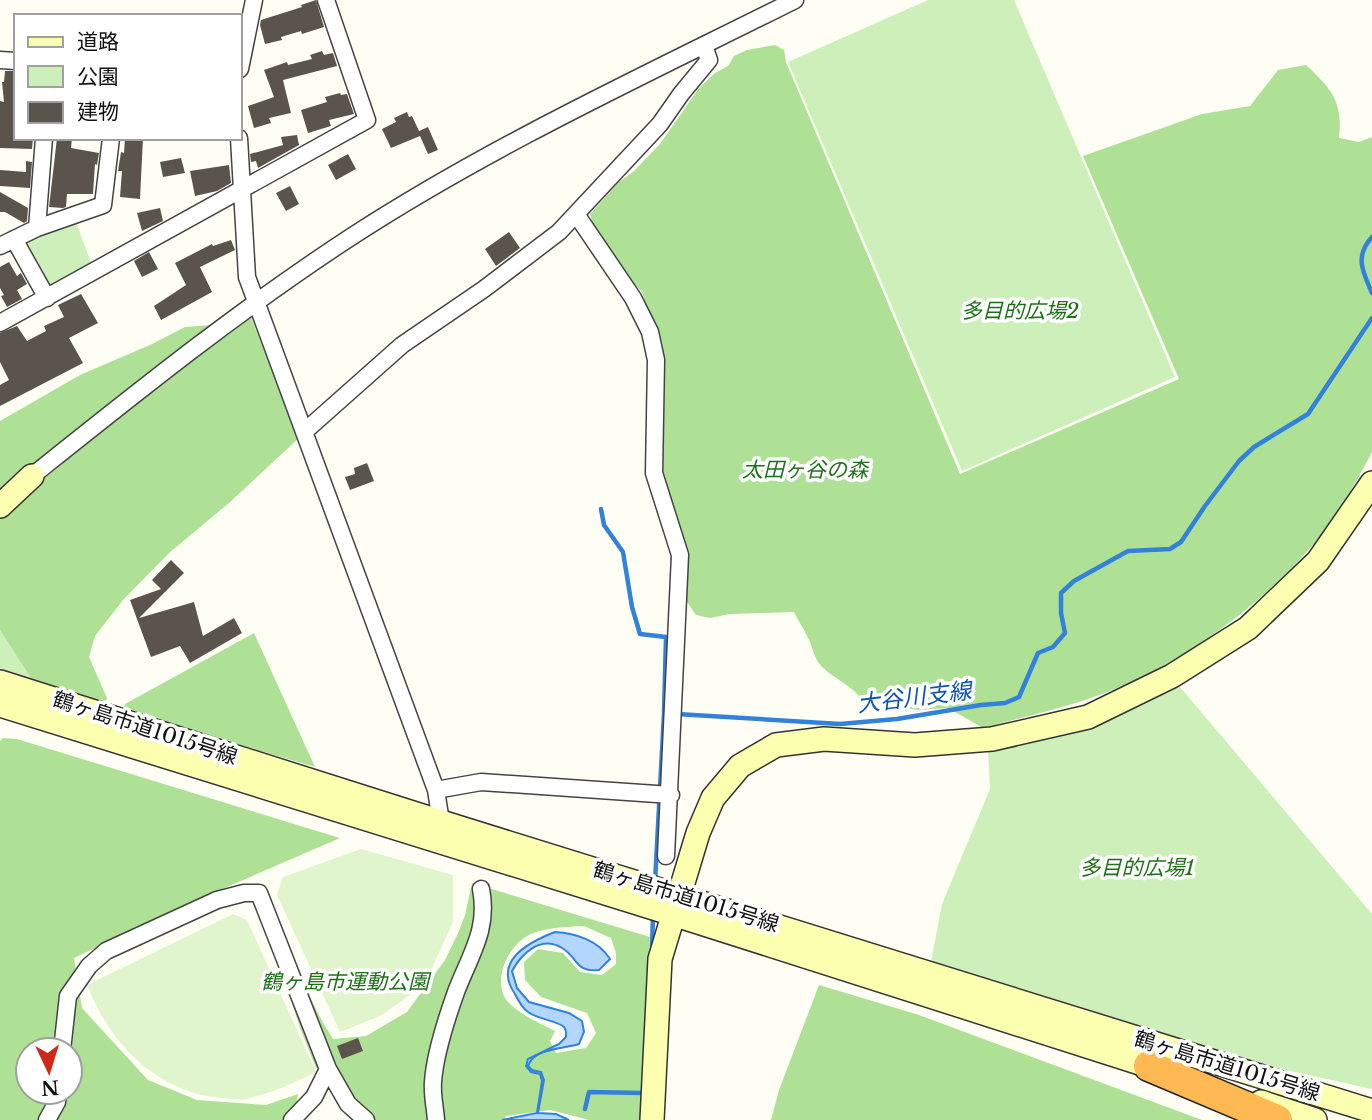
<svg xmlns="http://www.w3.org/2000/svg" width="1372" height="1120" viewBox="0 0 1372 1120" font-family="'Libre Baskerville','Noto Sans JP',serif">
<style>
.green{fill:#cdefb9}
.forest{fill:#aee196;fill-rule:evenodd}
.pitch{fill:#e1f5cc}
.water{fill:#b3d7fc;stroke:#3281db;stroke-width:2}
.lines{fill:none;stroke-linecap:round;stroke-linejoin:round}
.stream{stroke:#3281db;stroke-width:4.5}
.building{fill:#5b544c}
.street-casing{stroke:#444;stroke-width:19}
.secondary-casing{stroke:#333;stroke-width:26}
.highway-casing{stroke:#222;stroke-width:33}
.street{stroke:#fff;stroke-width:16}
.secondary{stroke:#fdffb0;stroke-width:23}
.highway{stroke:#ffb953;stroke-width:30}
.labels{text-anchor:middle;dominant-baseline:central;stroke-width:7;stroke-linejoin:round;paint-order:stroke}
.park-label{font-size:21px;font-style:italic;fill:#1f7118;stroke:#fff}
.street-label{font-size:21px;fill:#111;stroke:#fff}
.water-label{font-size:23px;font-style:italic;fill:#0b52b2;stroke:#fff}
</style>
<rect width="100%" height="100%" fill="#fffef5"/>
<path class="green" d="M928 0H1014L1175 377 962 471 788 62Z
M76 222 93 268 49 292 25 240Z
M0 630 32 680 0 669Z
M1180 687 1372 914V1089L1286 1070 931 962 942 904 990 789 988 750 1063 733 1127 711Z"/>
<path class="forest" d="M775 45 784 50 786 62 960 474 1179 379 1083 156 1202 114 1250 106 1278 70 1306 65C1332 89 1343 102 1339 138L1359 142 1372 137V452C1356 483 1335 520 1312 546 1254 612 1174 669 1091 698 1056 710 1019 718 983 728L948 708 917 710 863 701C852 685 834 679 821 666 813 657 813 646 807 636 803 627 798 621 794 612L730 614 710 618 696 615 687 602V569L682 541 658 477 657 340 642 292 628 277 594 228 590 214 619 182 634 171 660 144 699 88 715 73 728 66 734 56 747 50Z
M248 310 299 438 229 503 169 553 123 600 95 636 89 657 107 698 106 704 32 680 0 630V421L80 375 152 344 185 327 211 325Z
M254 633 315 767 123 710 125 704Z
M3 738 17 739 340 838 213 893 74 958 82 1008 148 1080 197 1100 266 1105 298 1094 296 1105 283 1120H0V741ZM28 1050H70V1092H28Z
M472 883 650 937 641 1120H589L550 1110 506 1116 504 1120H374L359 1110 343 1080 316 1068 300 1028 281 969 296 968 321 1019 333 1039 366 1036 407 1012 445 960 459 931 465 915ZM584 926 611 938 616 953V964L602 975 580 972 563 953 538 949 524 962 525 980 541 997 587 1013 596 1033 586 1048 556 1053 550 1041 555 1031C541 1024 513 1011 505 998 493 976 510 943 531 934 548 927 566 927 584 926Z
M819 985 919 1015 1202 1120H771L779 1090Z"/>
<path class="pitch" d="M361 849 453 875V922L432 968 410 995 382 1015 340 1032 277 895 283 877Z
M233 914 247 920 316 1072C294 1083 270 1094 246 1099 237 1101 227 1098 219 1098 155 1091 109 1042 87 985Z"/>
<path class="water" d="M555 932C576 933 599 941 610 959L599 970C574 972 579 958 562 948 541 935 522 953 512 971L517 988 529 1002 569 1013 582 1021 584 1032 579 1044C564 1049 534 1048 528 1066L532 1070 541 1072 544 1080 538 1113 556 1114 569 1120H502L537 1113 542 1081 540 1074 531 1072 526 1066 528 1059 559 1044 566 1037C566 1033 567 1030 564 1027 558 1021 537 1019 528 1012 522 1008 518 1000 515 994 492 961 529 942 555 932Z"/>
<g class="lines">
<path class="stream" d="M1372 237C1354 257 1363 272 1372 293
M601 509 604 525 623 552 632 607 640 634 666 637 664 714
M677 714 840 724 897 719 981 705 1005 703 1019 697 1038 653 1053 647 1065 633 1061 613V593L1074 581 1128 551 1170 549 1181 542 1205 506 1239 461 1254 447 1308 414 1372 318
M655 882 664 714H669
M652 949 653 915
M585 1109 589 1092 643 1093"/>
</g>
<path class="building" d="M316 0 324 27 302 34 301 31 281 37 282 40 265 44 260 25 261 20 302 7 301 5Z
M322 51 324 55 333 53 337 66 283 80 291 113 269 118 271 123 254 128 248 106 274 97 264 70 287 62 288 65 312 59 310 55Z
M5 71H16V138H33L32 149 0 148V101L4 102 2 82H4Z
M340 93 341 95 347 94 354 114 329 120 331 126 308 133 301 110 327 102 325 97Z
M407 112 409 117 412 116 419 131 428 127 438 150 428 154 420 136 391 148 382 129 396 122 394 118Z
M297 135 299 145 258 168 256 161 251 162 250 154 283 145 281 137Z
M57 138H72L71 148 99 153 97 165 95 164 93 194H67L66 207 63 208 49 207Z
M125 138H143L140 199 120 197 122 171H118L121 152 124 153Z
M348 154 356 169 336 180 328 165Z
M181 158 185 173 163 177 160 162Z
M26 161 32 162 30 188 0 186V170L26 172Z
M229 165 231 183 217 191 195 196 190 171Z
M290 186 299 204 286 211 276 193Z
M0 192 28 208 27 221 24 223 5 212H0Z
M160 208 163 221 142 231 137 213Z
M509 232 520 248 496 266 485 249Z
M231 240 235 250 200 267 212 292 161 320 154 306 186 285 175 263 212 244 213 246Z
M149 252 158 269 142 277 134 261Z
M9 262 17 276 21 273 27 284 17 290 22 299 7 307 1 296 4 295 0 288V267Z
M81 294 98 323 69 338 83 363 0 406V385L9 380 0 362V333L17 326 27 341 46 331 44 326 64 317 58 305Z
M367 463 374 481 350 490 345 477 355 474 354 468Z
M171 560 184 573 139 618 194 602 203 636 234 618 242 633 190 663 180 646 151 657 130 600 161 589 152 580Z
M358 1038 363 1051 342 1059 337 1046Z"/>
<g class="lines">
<g class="street-casing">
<path id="street" d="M0 60 16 61
M240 69 254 0
M239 138 247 277 436 790
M576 214 633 298 650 332 656 360 654 473 680 555 666 856
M37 228 44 138
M14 239 47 298
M0 246 37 228 103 205 111 138
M0 323 367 120 326 0
M304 432 402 345 484 289 559 232 660 124 681 94 709 60 704 46
M32 476C136 393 239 310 351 237 491 146 645 75 795 0
M441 822 436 790 481 782 671 795
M62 1050 68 996 89 966 106 951 217 900 244 893H259L328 1069
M47 1120 57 1102 58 1092
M292 1120 314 1097 328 1069 348 1104 366 1120
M436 1120C435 1107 432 1095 433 1082 435 1053 446 1020 456 992 470 955 489 930 481 889"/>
</g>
<g class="secondary-casing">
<path id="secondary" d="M0 506 32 476
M0 682 441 822 1372 1111
M0 705 673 914 1162 1070
M1261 1102 1315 1120
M652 1120 660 959 698 833 713 798 740 766 776 745 824 739 915 745 992 739 1088 717 1172 676 1248 628 1318 561 1372 483"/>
</g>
<g class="highway-casing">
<path id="highway" d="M1149 1066 1277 1120"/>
</g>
<use href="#street" class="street"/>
<use href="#secondary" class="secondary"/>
<use href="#highway" class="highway"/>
</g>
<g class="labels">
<g class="park-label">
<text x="1020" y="311">多目的広場2</text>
<text x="805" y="470">太田ヶ谷の森</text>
<text x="1137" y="868">多目的広場1</text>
<text x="345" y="982">鶴ヶ島市運動公園</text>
</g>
<g class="street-label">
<text transform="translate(145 728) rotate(18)">鶴ヶ島市道1015号線</text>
<text transform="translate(686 897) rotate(17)">鶴ヶ島市道1015号線</text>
<text transform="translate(1227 1066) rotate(17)">鶴ヶ島市道1015号線</text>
</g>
<g class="water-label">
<text transform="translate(914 697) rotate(-7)">大谷川支線</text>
</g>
</g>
<rect x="14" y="14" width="228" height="126" fill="#ffffff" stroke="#a0a0a0" stroke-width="2"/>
<rect x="28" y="37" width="35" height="10" fill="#fdffb0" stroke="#a0a0a0" stroke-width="2"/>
<text x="77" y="49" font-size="21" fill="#111111">道路</text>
<rect x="28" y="66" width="35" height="21" fill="#cdefb9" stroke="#a0a0a0" stroke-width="2"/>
<text x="77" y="84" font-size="21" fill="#111111">公園</text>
<rect x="28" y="102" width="35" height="21" fill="#5b544c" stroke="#a0a0a0" stroke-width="2"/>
<text x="77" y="119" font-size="21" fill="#111111">建物</text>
<g transform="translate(49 1071) rotate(176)"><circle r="33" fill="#ffffff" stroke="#a0a0a0" stroke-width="2"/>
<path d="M0-5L12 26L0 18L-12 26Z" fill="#d12919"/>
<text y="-10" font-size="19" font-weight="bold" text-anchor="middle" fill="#111111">N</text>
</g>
</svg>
